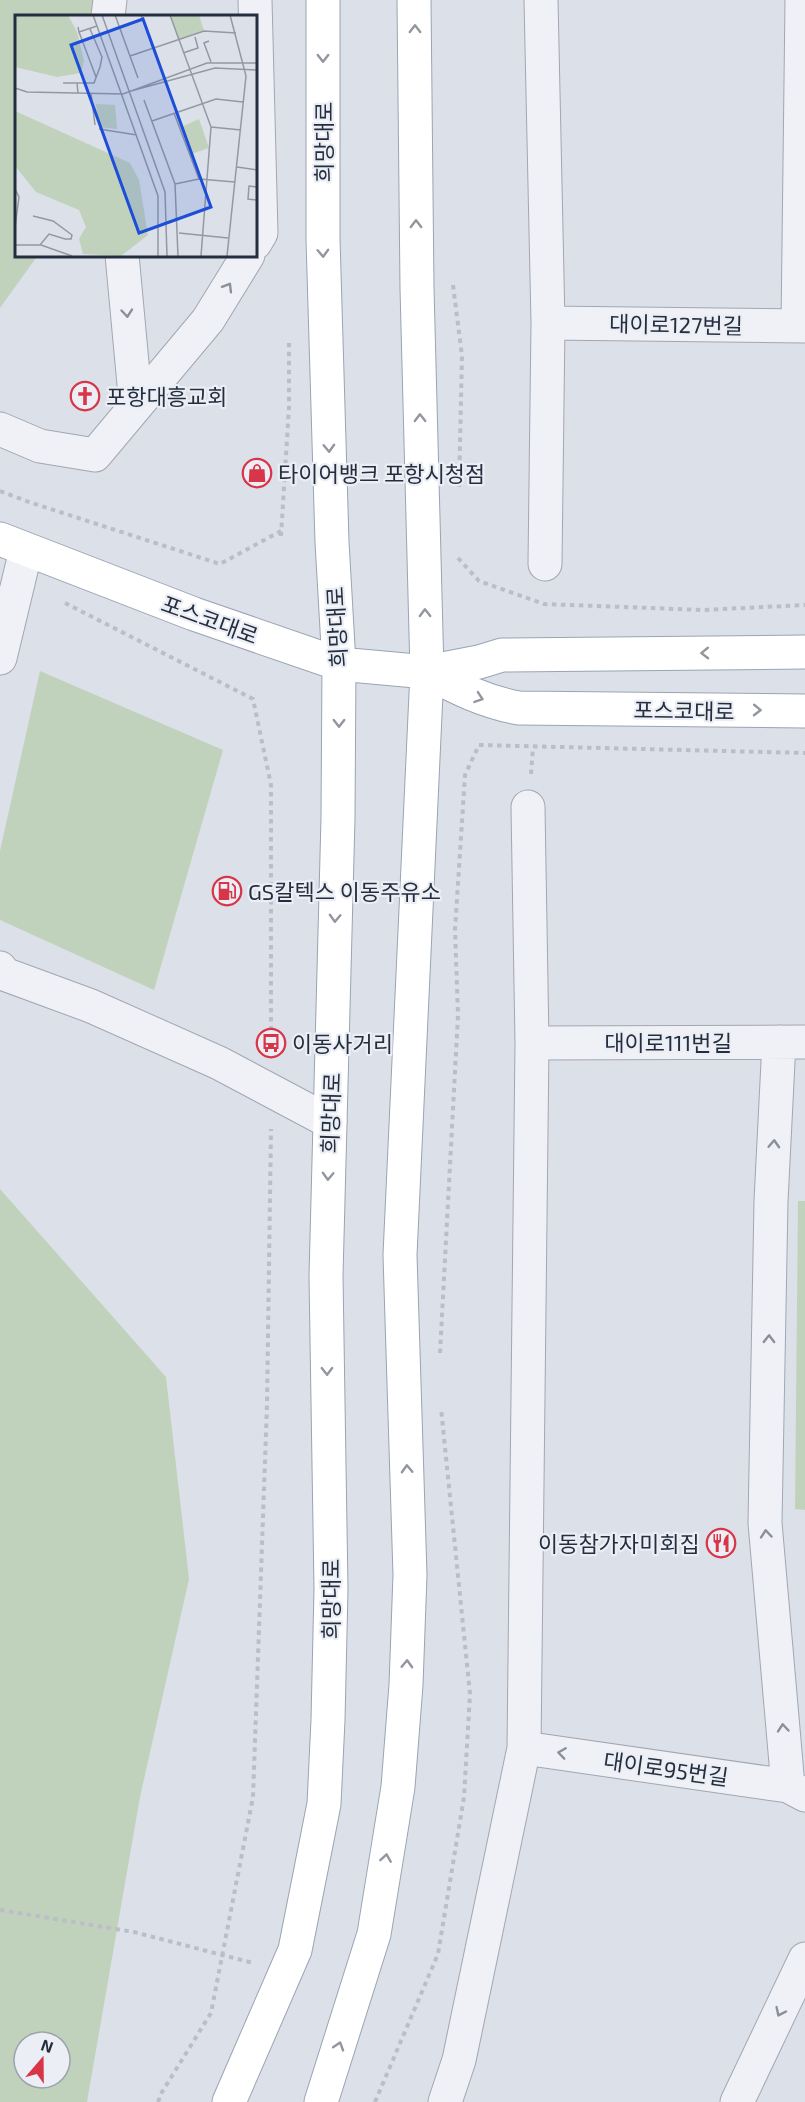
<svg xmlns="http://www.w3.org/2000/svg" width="805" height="2102" viewBox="0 0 805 2102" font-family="'Exo 2','Noto Sans KR',sans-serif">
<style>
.green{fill:#c1d2bc;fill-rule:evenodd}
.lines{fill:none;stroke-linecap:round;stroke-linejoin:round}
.minor-casing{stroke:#a1a7b2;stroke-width:35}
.major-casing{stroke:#9aa4b4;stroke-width:35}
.path{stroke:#babec6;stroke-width:4;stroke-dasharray:4.5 4.5;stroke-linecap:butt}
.minor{stroke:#eff1f6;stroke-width:33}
.major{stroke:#fff;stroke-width:33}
.oneway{stroke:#92969f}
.oneway2{stroke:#8a909a}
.labels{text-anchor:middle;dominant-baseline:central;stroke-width:4.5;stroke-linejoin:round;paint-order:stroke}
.street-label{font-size:22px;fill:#252e3f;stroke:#ebeff5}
.poi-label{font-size:22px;fill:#252e3f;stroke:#ebeff5;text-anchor:start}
.inset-road{fill:none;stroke:#9399a4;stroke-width:1.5}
.view{fill:#1d4ed8;fill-opacity:0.15;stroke:#1d4ed8;stroke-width:3}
.inset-edge{fill:none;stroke:#252e3f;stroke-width:3}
</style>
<rect width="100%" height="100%" fill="#dce0e8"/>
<path class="green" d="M0 0H96L94 16H16V255H38L0 308Z
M40 671 223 750 154 990 0 920V851Z
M0 1189 166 1377 189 1579 140 1797 87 2102H0ZM24 2042H60V2078H24Z
M798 1201H805V1510L795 1509Z"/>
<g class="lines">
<g class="minor-casing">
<path id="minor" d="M255 0 261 233 255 243
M541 0 548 323 545 564
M108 16 110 0
M122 255 136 406
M548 323 805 326
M798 326 802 0
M0 429 40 446 95 455 208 320 248 255
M0 658 26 550
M0 968 4 974 91 1006 219 1063 330 1122
M779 1042 771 1201 765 1523 788 1786
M532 1043 805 1042
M524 1748 788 1786 805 1795
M445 2102 459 2060 524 1748 532 1043 528 807
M737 2102 805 1959"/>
</g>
<g class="major-casing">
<path id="major" d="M0 539 194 614 339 664 427 672 479 662 502 655 805 652
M427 672C457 688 485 702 519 708L805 711
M229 2102 295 1950 324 1804 328 1720 331 1589 326 1276 338 818 339 664 332 542 323 239V0
M321 2102 374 1934 398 1787 406 1685 410 1575 400 1255 427 672 417 288 414 0"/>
</g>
<path class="path" d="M453 285 462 356 459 487
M0 491 29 502 220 564 281 531
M281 536 289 407V343
M458 558 479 581 544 604 703 610 805 605
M65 603 253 699 271 785V1052
M531 774 533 747
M440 1353 458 1015 455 930 465 775 479 745 805 753
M0 1910 134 1932 253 1963
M158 2102 162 2092 211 2013 253 1797 267 1405 271 1129
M375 2102 438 1954 464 1797 470 1694 441 1408"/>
<use href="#minor" class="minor"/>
<use href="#major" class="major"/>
</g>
<defs><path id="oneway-chevron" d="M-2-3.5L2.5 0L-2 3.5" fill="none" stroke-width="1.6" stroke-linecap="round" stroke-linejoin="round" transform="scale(1.5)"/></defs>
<g class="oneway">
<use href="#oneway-chevron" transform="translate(415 29) rotate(-90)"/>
<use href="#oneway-chevron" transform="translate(323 58) rotate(90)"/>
<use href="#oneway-chevron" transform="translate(416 224) rotate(-90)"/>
<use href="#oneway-chevron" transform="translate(323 253) rotate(88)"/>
<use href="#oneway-chevron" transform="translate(420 418) rotate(-91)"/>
<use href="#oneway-chevron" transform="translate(329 448) rotate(88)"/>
<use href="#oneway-chevron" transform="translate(425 613) rotate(-91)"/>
<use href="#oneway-chevron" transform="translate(705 653) rotate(179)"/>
<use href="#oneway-chevron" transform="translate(479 698) rotate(19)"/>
<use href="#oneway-chevron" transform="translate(757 710) rotate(1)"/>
<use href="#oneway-chevron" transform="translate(339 723) rotate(90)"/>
<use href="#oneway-chevron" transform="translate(335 918) rotate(92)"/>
<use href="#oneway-chevron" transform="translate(328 1176) rotate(92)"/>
<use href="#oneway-chevron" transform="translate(327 1371) rotate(89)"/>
<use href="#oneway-chevron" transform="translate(407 1469) rotate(-92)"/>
<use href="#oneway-chevron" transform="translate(407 1664) rotate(-88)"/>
<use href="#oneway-chevron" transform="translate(386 1858) rotate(-81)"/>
<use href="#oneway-chevron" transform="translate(339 2046) rotate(-72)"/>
</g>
<g class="oneway2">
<use href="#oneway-chevron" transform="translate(228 287) rotate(-59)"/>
<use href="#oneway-chevron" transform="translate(127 313) rotate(85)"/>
<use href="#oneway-chevron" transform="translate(774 1144) rotate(-87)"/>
<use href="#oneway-chevron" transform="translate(769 1339) rotate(-89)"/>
<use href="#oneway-chevron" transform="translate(766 1534) rotate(-95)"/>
<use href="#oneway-chevron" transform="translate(783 1728) rotate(-95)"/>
<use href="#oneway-chevron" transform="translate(562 1753) rotate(-172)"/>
<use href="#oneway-chevron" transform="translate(780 2012) rotate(115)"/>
</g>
<defs>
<g id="church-ring" transform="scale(1.5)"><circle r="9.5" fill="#ebeff5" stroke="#d83549" stroke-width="1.5"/><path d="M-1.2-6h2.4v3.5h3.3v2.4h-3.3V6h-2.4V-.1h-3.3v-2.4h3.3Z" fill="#d83549"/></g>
<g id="shop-ring" transform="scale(1.5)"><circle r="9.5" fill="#ebeff5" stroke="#d83549" stroke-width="1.5"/><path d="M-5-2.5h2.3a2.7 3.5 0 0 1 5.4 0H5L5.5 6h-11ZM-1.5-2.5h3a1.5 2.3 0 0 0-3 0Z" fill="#d83549"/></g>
<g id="fuel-ring" transform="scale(1.5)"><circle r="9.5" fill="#ebeff5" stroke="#d83549" stroke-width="1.5"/><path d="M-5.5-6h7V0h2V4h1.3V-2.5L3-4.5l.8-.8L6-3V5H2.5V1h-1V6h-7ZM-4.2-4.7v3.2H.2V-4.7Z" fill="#d83549"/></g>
<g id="bus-ring" transform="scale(1.5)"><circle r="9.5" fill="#ebeff5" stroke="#d83549" stroke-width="1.5"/><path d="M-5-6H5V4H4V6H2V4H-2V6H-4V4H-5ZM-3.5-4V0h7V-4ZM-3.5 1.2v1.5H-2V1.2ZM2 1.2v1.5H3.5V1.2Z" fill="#d83549"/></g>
<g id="restaurant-ring" transform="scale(1.5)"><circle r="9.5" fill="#ebeff5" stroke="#d83549" stroke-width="1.5"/><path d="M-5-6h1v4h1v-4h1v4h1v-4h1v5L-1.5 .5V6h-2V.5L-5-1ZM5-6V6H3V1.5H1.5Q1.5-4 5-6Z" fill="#d83549"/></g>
</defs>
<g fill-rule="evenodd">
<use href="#church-ring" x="85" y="396"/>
<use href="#shop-ring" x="257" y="473"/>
<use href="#fuel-ring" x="227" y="891"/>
<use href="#bus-ring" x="271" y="1043"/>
<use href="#restaurant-ring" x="721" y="1543"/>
</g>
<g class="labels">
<g class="street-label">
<text transform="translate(323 142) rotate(-90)">희망대로</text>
<text transform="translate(676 324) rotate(1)">대이로127번길</text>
<text transform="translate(210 619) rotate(20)">포스코대로</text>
<text transform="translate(336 627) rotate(-93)">희망대로</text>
<text transform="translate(684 710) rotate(1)">포스코대로</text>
<text x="668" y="1042">대이로111번길</text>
<text transform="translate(330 1113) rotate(-88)">희망대로</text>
<text transform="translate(330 1599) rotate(-90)">희망대로</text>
<text transform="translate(666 1768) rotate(8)">대이로95번길</text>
</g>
<g class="poi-label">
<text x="106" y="396">포항대흥교회</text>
<text x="278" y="473">타이어뱅크 포항시청점</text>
<text x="248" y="891">GS칼텍스 이동주유소</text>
<text x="292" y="1043">이동사거리</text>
<text x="700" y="1543" text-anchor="end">이동참가자미회집</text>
</g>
</g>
<g transform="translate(15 15)">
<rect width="242" height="242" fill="#dce0e8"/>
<path d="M0 0H53L62 17 69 46 66 58 42 62 0 52ZM155 0H184L189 16 163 25ZM81 89 100 90 102 114 84 112ZM0 96 115 148 124 165 133 220 106 241 68 239 64 224 71 212 64 195 21 177 0 151ZM184 104 194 133 176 139 166 112Z" fill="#c1d2bc"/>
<path class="inset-road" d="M78 0 143 181V241M87 0 150 177 152 241M100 0 123 63M126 0 138 33M155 0 196 112 186 241M63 12 64 17 82 11M64 17 81 62M194 26 189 28 196 47M168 38 183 33 180 22M115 41 189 16 221 18M48 68H62L63 78M62 68H79L85 52 87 42 75 14M0 73 12 77 108 79 192 48H242M116 76 200 53 242 55M76 78 80 110M129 85 160 169 163 241M159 98 184 164M137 106 201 84 228 87M196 112 226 115M84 114 122 120M222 152 242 155M160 169 184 164 220 167M242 172 234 171 233 184 242 185M0 174 4 182 0 212M18 201 38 206 57 220 56 224H50L34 219 25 230M164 218 213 223M0 230H26L57 241M212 241 231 61 215 0"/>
<path class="view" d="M128 4 196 192 124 218 56 30Z"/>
<rect width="242" height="242" class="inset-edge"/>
</g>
<g transform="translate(42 2060) rotate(20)"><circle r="28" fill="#ebeff5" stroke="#9ca2ac" stroke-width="1.5"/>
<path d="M0-4.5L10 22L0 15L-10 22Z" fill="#d83549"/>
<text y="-9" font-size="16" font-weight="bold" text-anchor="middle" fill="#252e3f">N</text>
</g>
</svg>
